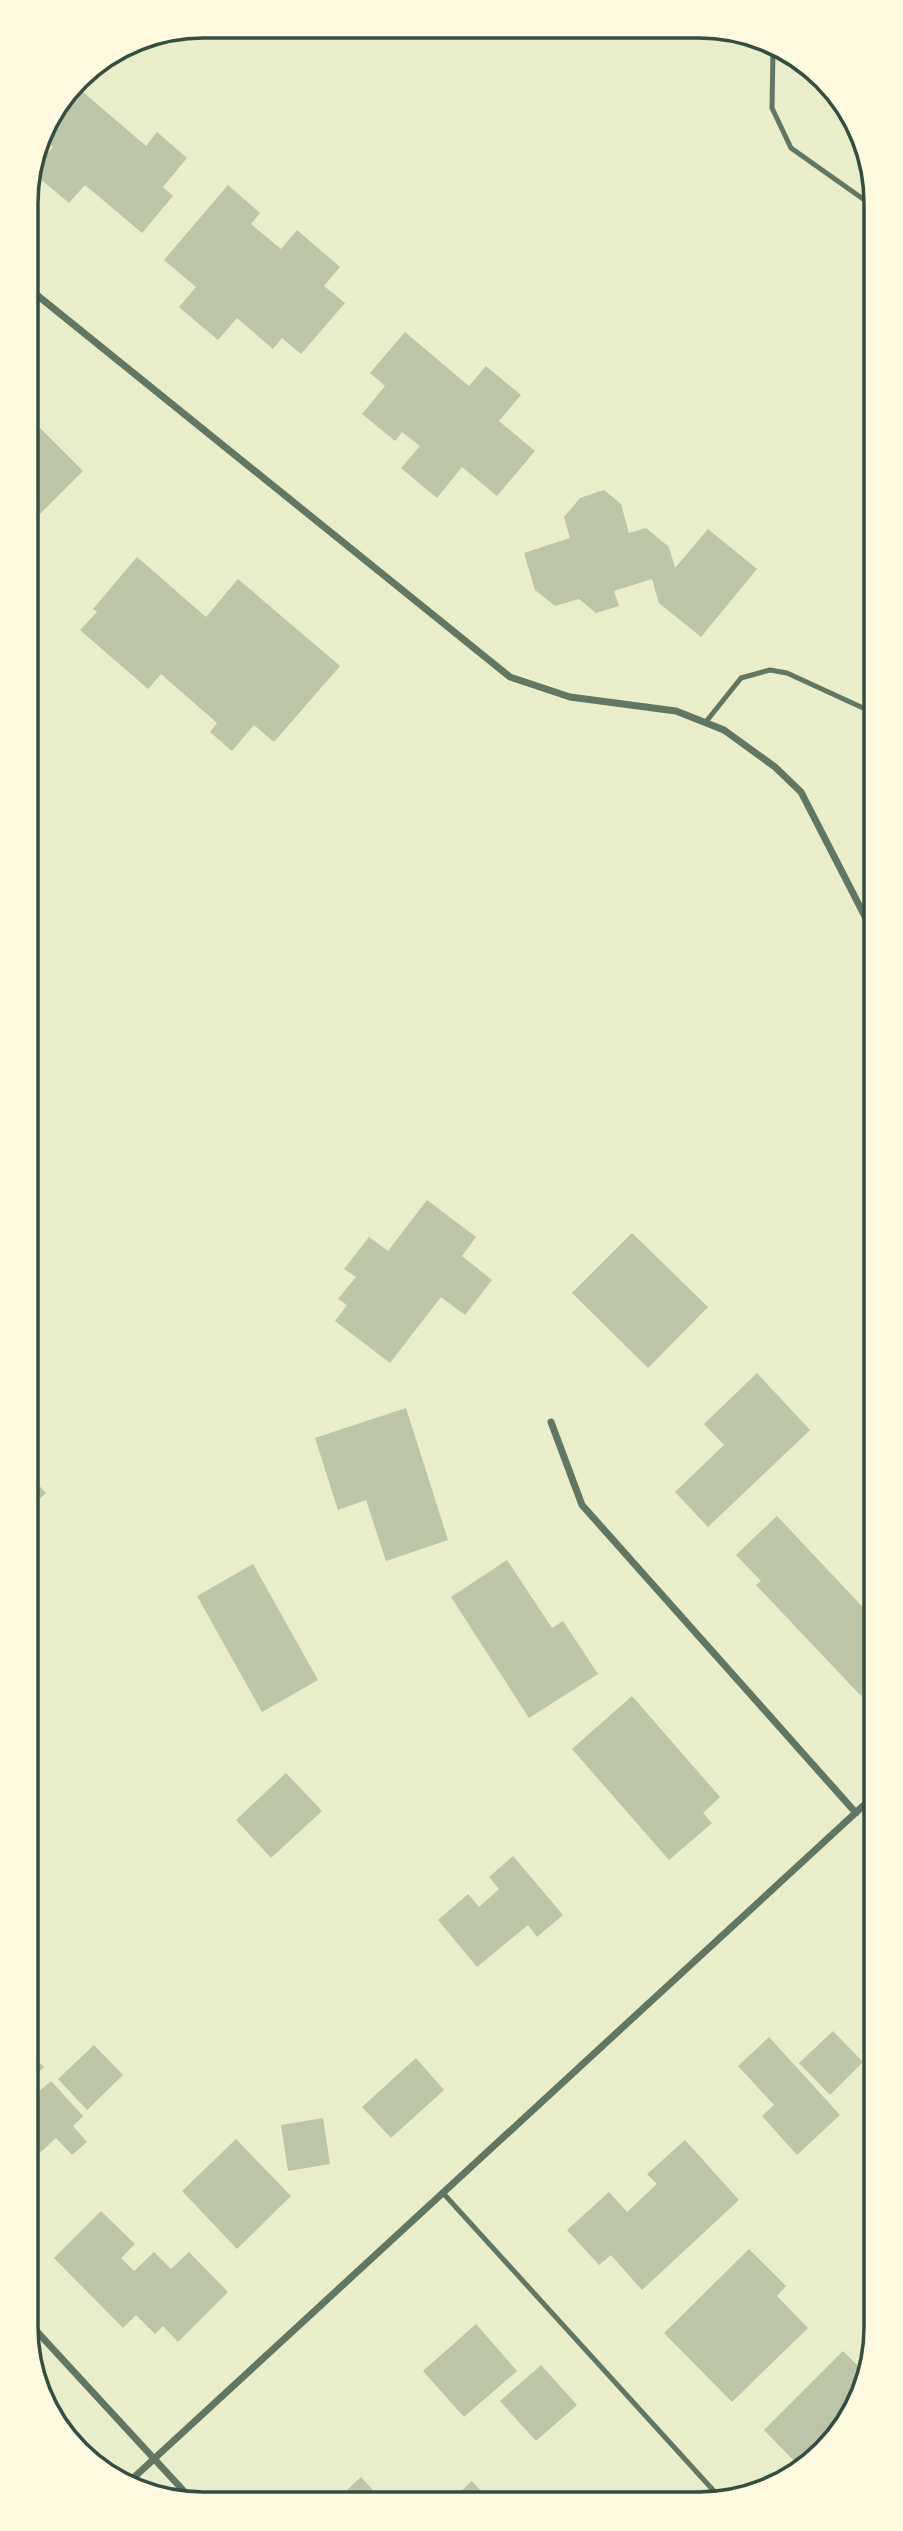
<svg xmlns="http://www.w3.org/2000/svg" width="903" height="2531" viewBox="0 0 903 2531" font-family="'Alegreya Sans',sans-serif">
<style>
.building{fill:#bcc5a7}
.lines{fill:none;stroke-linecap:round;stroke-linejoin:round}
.service{stroke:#617663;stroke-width:5}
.minor{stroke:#617663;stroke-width:7}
.rim{fill:none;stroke:#344e41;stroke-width:3.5}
</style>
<rect width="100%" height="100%" fill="#e9edc9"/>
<path class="building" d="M75 85 146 146 157 132 187 158 163 187 173 196 142 233 85 185 69 203 32 172 53 147 41 137 44 126Z
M228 185 260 213 251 224 281 249 297 230 340 267 324 286 345 303 301 354 282 338 273 349 237 318 218 340 179 307 196 287 164 260Z
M405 332 469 386 486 366 521 395 499 421 535 451 497 496 462 467 437 498 401 468 420 446 402 432 395 441 362 414 385 386 370 373Z
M40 428 83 471 27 527V441Z
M604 490 621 504 629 533 646 528 669 547 675 568 708 529 757 569 701 637 659 603 652 579 614 591 619 606 596 613 579 599 555 606 535 590 524 553 570 538 564 517 580 498Z
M137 557 206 617 238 579 340 666 274 742 254 725 232 751 210 732 217 723 161 674 148 689 80 630 97 612 93 609Z
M427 1200 476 1237 462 1256 492 1280 465 1315 441 1297 390 1363 335 1321 347 1305 338 1299 356 1277 344 1269 369 1237 388 1251Z
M632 1233 708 1307 648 1368 572 1293Z
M757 1373 810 1430 708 1527 675 1492 724 1445 704 1424Z
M406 1408 448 1540 386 1561 366 1500 338 1510 315 1438Z
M28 1474 46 1493 29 1509V1487Z
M777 1516 875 1620V1683L861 1696 756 1585 761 1581 736 1555Z
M507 1560 552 1628 563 1621 598 1674 529 1718 451 1597Z
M253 1564 318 1680 262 1712 197 1596Z
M632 1696 720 1797 703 1813 712 1823 669 1860 572 1749Z
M286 1773 322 1811 271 1858 236 1820Z
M513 1856 563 1915 537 1937 528 1925 477 1967 438 1920 468 1894 479 1907 499 1889 489 1877Z
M833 2031 863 2062 830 2095 799 2063Z
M769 2037 840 2115 797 2155 762 2116 774 2105 738 2066Z
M94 2045 123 2075 87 2110 58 2079Z
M29 2052 44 2067 29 2081Z
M416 2058 444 2090 391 2138 362 2107Z
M51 2081 83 2116 73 2126 87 2142 72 2155 56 2138 29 2163V2100Z
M323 2118 330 2164 288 2171 281 2125Z
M236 2139 291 2196 237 2249 182 2191Z
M685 2140 739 2200 642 2290 611 2255 599 2265 567 2230 609 2192 627 2212 657 2184 647 2174Z
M101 2211 135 2244 121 2258 134 2271 154 2252 171 2269 189 2252 228 2292 178 2342 163 2326 155 2334 136 2315 123 2328 54 2258Z
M749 2249 786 2286 777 2296 808 2328 732 2402 664 2333Z
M476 2324 517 2371 464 2417 423 2371Z
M843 2351 868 2376 863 2395 833 2444 802 2469 764 2430Z
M541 2365 577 2405 536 2441 500 2401Z
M361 2477 383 2501H335Z
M472 2481 490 2501H450Z"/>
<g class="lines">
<path class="service" d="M773 50 772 108 791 148 873 206
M705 723 741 678 770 670 787 673 874 713
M443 2193 723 2501"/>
<path class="minor" d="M27 287 510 677 570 697 676 711 724 730 775 767 801 792 874 934
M551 1422 582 1505 856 1813
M30 2324 193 2501
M130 2481 876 1794"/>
</g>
<path d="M0 0H903V2531H0ZM203 38H699A165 165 0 0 1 864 203V2327A165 165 0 0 1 699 2492H203A165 165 0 0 1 38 2327V203A165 165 0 0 1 203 38Z" fill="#fefae0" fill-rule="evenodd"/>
<path class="rim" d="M203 38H699A165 165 0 0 1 864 203V2327A165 165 0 0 1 699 2492H203A165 165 0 0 1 38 2327V203A165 165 0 0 1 203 38Z"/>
</svg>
